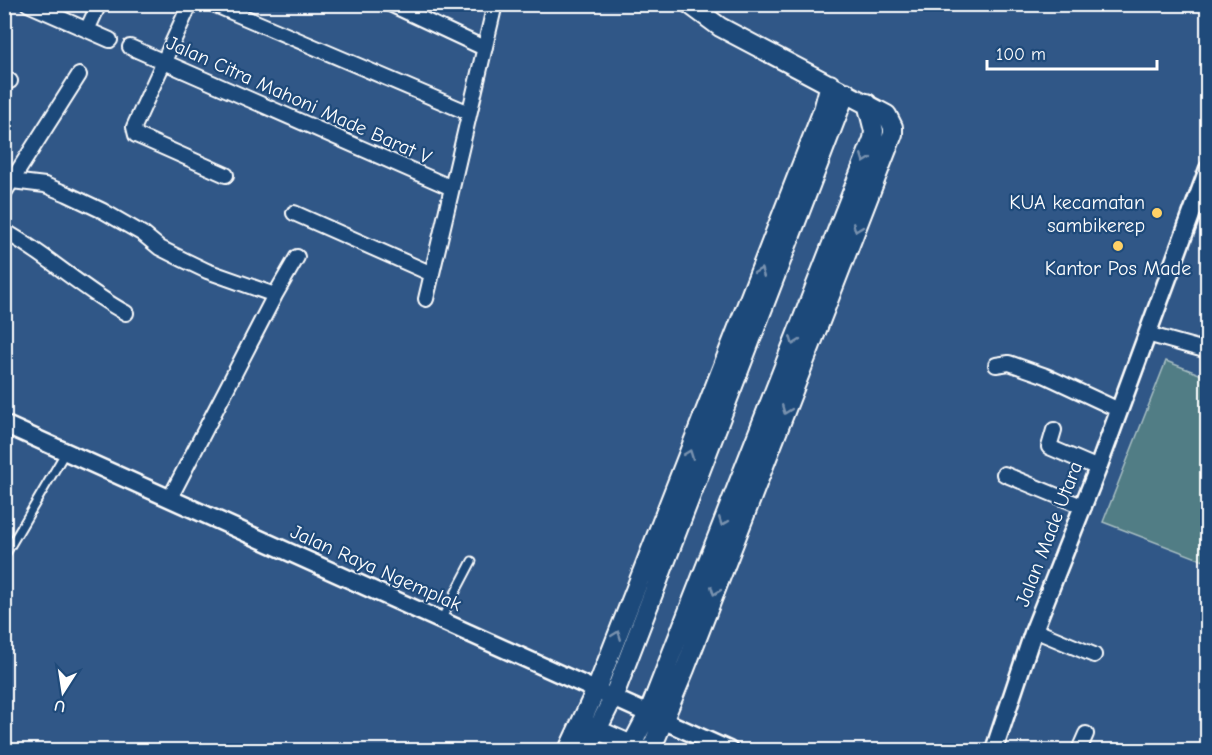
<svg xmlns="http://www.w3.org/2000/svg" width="1212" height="755" viewBox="0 0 1212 755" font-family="'Comic Neue',sans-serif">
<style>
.garden{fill:#517d85;stroke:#a8bec2;stroke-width:1.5}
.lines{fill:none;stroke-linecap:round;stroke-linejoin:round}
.service-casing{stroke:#fff;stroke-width:11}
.minor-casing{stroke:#fff;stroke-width:18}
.tertiary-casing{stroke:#fff;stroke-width:21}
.secondary-casing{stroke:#fff;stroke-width:22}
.service{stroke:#1f4a7a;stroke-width:7}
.minor{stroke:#1f4a7a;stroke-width:14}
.tertiary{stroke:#1f4a7a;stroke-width:16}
.secondary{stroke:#1f4a7a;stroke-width:18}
.oneway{stroke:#7992af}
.poi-dot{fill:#ffd166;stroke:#1f4a7a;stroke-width:2}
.labels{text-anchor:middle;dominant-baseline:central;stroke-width:4.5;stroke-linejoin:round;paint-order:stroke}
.street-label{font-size:20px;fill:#fff;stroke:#1f4a7a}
.poi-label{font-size:20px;fill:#fff;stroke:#1f4a7a;text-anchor:end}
</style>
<rect width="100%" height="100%" fill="#305787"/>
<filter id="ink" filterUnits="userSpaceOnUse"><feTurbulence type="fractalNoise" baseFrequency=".0167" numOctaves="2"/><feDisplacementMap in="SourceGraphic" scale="12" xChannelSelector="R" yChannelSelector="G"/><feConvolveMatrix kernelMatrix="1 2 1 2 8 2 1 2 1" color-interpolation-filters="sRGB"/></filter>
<g filter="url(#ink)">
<path class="garden" d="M1166 361 1207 377V562L1103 522Z"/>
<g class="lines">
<g class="service-casing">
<path id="service" d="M4 557 65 453
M441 620 472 561"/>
</g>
<g class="minor-casing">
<path id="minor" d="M28 4 110 40
M190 4 134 127 136 135 226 175
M213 4 469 113
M390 4 484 48
M87 30 99 4
M130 47 452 188
M4 78 10 81
M12 181 45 185 67 194 103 211 143 234 160 248 184 260 207 271 275 295
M4 193 79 75
M294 213 432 274
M4 231C48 255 83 290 126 313
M426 299 495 4
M1147 334 1208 351
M996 365 1009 363 1046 376 1119 410
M1054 430 1049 447 1098 468
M1004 474 1084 507
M170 498 275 295 297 257
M1034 630 1094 655
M1079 750 1086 734"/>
</g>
<g class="tertiary-casing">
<path id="tertiary" d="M4 424 729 750
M994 750 1034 630 1098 468 1208 169"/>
</g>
<g class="secondary-casing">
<path id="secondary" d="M586 725 641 749
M568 750 596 690 823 110 830 84
M587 750 613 698 846 92
M629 750 648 714 873 139 874 131 867 103
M651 750 685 669 893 134V127L887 115 720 27 689 4"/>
</g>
<use href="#service" class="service"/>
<use href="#minor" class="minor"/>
<use href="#tertiary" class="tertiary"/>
<use href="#secondary" class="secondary"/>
</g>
<defs><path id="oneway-chevron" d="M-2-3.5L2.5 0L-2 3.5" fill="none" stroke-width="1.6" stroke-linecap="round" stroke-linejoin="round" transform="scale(1.5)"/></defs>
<g class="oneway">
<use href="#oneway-chevron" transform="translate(865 159) rotate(111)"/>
<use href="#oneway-chevron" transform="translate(857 228) rotate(111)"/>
<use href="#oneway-chevron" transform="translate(760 272) rotate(-69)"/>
<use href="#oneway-chevron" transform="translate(794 341) rotate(111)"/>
<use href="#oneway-chevron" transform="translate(786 410) rotate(111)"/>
<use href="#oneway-chevron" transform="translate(689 454) rotate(-69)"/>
<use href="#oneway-chevron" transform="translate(723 522) rotate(111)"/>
<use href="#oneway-chevron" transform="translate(715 591) rotate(111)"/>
<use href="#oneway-chevron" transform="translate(617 635) rotate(-69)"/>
</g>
</g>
<g class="poi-dot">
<circle cx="1157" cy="213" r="6"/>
<circle cx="1118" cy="246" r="6"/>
</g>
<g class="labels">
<g class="street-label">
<text transform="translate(299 100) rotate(24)">Jalan Citra Mahoni Made Barat V</text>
<text transform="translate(1049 534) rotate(-69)">Jalan Made Utara</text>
<text transform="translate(376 568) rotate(24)">Jalan Raya Ngemplak</text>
</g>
<g class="poi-label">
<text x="1145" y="202">KUA kecamatan<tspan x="1145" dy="23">sambikerep</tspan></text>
<text x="1118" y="268" text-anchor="middle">Kantor Pos Made</text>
</g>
</g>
<rect width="1212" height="755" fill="none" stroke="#1f4a7a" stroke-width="24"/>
<rect x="12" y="12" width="1188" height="731" fill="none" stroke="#fff" stroke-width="2" filter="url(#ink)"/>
<g transform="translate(63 692) rotate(192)" stroke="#1f4a7a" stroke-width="4.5" paint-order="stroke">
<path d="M0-4.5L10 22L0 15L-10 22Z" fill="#ffffff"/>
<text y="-9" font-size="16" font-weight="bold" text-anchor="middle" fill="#ffffff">U</text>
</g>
<path d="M987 60v9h170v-9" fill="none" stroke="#ffffff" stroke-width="3"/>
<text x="996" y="60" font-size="18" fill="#ffffff" stroke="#1f4a7a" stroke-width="4.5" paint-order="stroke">100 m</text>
</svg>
